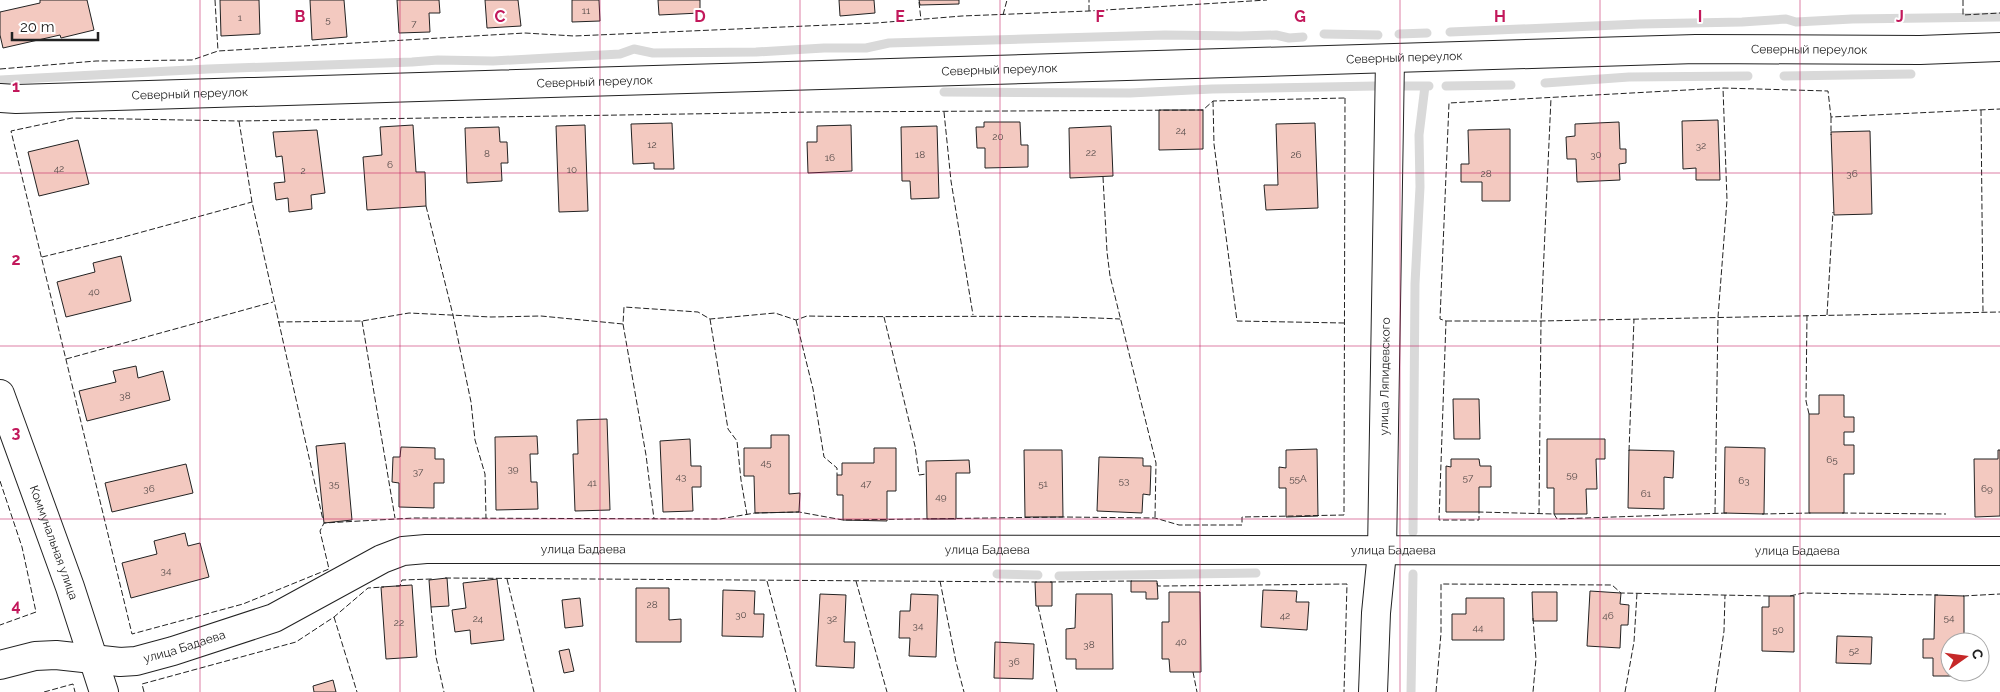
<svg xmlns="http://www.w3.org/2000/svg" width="2000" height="692" viewBox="0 0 2000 692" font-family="Raleway,sans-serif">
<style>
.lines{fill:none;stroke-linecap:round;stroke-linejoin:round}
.stream{stroke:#d9d9d9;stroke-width:9}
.building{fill:#f3c9c0;stroke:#222}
.minor-casing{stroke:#222;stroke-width:30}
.minor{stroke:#fff;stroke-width:28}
.fence{stroke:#222;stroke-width:1;stroke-dasharray:6 2.5;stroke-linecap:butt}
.grid{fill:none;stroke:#c2185b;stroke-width:1;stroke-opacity:0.55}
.labels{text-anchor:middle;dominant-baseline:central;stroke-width:4;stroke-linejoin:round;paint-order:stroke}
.number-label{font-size:10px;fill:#564c4a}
.street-label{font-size:12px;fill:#222;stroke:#fff}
.grid-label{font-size:16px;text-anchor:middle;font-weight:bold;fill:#c2185b;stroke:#fff;stroke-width:4;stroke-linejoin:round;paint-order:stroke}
</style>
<rect width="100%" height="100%" fill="#fff"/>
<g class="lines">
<path class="stream" d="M1450 32 1640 24 1742 22 1786 19 1796 22 1852 19 2000 17
M1324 34 1378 35
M1399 34 1427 33
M1784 76 1911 74
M0 80 208 69 412 62 438 60 493 61 620 54 634 49 653 53 756 52 824 48H866L889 43 1165 35 1240 36 1276 35 1289 38 1303 37
M1545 83 1629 77 1748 76
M1404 86H1429
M1446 86 1511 85
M944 92 1130 93 1212 89 1376 86
M1413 532 1415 284 1420 187 1419 135 1425 86
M997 574 1038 575
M1059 576 1256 573
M1411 692 1413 574"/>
</g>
<path class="building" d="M40 0H87L94 30 61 38 60 35 3 48 0 35V12L40 3Z
M220 0H259L260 34 221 36Z
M310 0H344L347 37 312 40Z
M397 0H439L440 13H429L430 32 399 33Z
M485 0H518L521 26 487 28Z
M572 0H599L600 21 572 22Z
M658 0H700V13L659 15Z
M839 0H874L875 13 840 16Z
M919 0H959V4L920 5Z
M1159 110H1203V149L1159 150Z
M1718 120 1720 180H1696V168L1683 169 1682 121Z
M984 122H1020L1021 145H1028V167L985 168V148H977L976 127H984Z
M1619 122 1620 149H1626V163L1619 164 1620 180 1577 182 1576 159H1567L1566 137 1575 136V124Z
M672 123 674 169H654V163L633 164 631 124Z
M1315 123 1318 208 1266 210 1264 185H1278L1276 124Z
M413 125 416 172H425L426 206 367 210 363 157 382 155 380 127Z
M585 125 588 211 559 212 556 126Z
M851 125 852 171 808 173 807 142H817V126Z
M937 126 939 198 911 199 910 181H902L901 127Z
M1111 126 1113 176 1070 178 1069 128Z
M499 127 500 142H507L508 163H501L502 181 467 183 465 128Z
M1510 129V201H1482V182H1461V164H1469L1468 130Z
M317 130 325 193 311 195 312 209 289 212 288 198 276 200 274 183 285 182 282 156 276 157 273 132Z
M1870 131 1872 214 1834 215 1831 132Z
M78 140 89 184 39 196 28 152Z
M121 256 131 301 66 317 57 282 95 272 93 263Z
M136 366 138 378 163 371 170 400 87 421 79 391 116 382 113 371Z
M1819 395H1844V417H1854V432H1844V445H1854V474H1844V513H1809V414H1819Z
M1453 399H1479L1480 439H1454Z
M607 419 610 510 575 511 573 454H578L577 420Z
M771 435H789V494L800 493 799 512 755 513 754 476H744V448H771Z
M537 436 538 454H530L531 482H537L538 509 496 510 495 437Z
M690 439 691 466H701V487H692L693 511 663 512 660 441Z
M1547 439H1605V459H1596L1597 489H1586L1587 514H1554V488H1547Z
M345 443 352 520 324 523 316 446Z
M401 447 435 448V459H444V483H434V508L399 507V483L392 482 393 457H400Z
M1725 447 1765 448 1764 514 1724 513Z
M874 448H896V491H887V521L843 520V495H837V475H842V463H874Z
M1317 449 1318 516 1286 517V488H1279V467L1286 468V450Z
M1024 450H1062L1063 517H1025Z
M1629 450 1674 451 1673 478 1664 477V509L1628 508Z
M1998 450H2000V516L1975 517 1974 459H1998Z
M1099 457 1143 458V466H1151L1150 495 1143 494 1142 513 1097 511Z
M1451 459H1479L1480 466H1491V487H1479V512H1446V466L1451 467Z
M969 460 970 473H956V519H927L926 461Z
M186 464 193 493 112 512 105 483Z
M185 533 188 546 200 543 209 577 131 598 122 563 157 554 154 541Z
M447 578 449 606 431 607 429 580Z
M497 579 504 640 471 644 470 630 455 632 452 610 466 608 463 583Z
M1131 581H1157L1158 599H1146V592H1131Z
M1035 582H1052V606H1036Z
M412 585 417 657 386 659 381 587Z
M636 588H669V620L681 619V642H636Z
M723 590 755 591 754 614H764L763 637 722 636Z
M1263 590 1297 591 1296 602H1309L1307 630 1261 627Z
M1590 591 1621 593 1620 604 1629 605 1628 625H1621L1620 648 1587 646Z
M1169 592H1200L1201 672H1170L1169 659H1162V622H1169Z
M1532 592H1557V621H1533Z
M820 594 846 595 844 642H855L854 668 816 666Z
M911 594 938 595 936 657 909 656 910 638H899L900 611H910Z
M1076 594H1112L1113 669H1076V659H1066V629L1075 628Z
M1935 595 1964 596V642H1950V672H1963V676H1933V658H1923V639H1934Z
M1769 596H1794V652L1762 651V607H1769Z
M580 598 583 626 565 628 562 600Z
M1466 598H1504V640H1452V614H1466Z
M1837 636 1872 637 1871 664 1836 663Z
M995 642 1034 644 1033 679 994 678Z
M569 649 574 671 564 673 559 651Z
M333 680 336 692H314L313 686Z"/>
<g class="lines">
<g class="minor-casing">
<g id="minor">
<path id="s1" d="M0 98 16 99 1696 49 1920 50 2000 47"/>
<path id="s2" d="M0 394 70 587 104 692"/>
<path id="s3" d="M0 665 35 656 56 655 120 662 136 661 173 651 274 618 382 559 403 551 426 549 2000 551"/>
<path id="s4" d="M1373 692 1376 613 1382 552 1390 59"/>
</g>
</g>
<use href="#minor" class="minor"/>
<path class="fence" d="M215 0 218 51
M1963 0V15L2000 13
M919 2 921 20
M1089 11V0
M1003 15 1007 0
M0 69 96 61 192 60 218 51 525 33 574 36 876 23 962 16 1089 11 1267 0
M1345 98 1344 515 1242 517V525H1179L1155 518 1063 517 843 520 799 512 755 513 720 519 414 518 324 523 320 531 329 569 243 604 132 634 11 131 72 118 239 121 813 112 1203 110 1213 101Z
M1213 101 1214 144 1237 321 1344 323
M1981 110 1983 313
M944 112 951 181 973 315
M1831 117V135
M239 121 252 202 323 520
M1103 177 1107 252 1110 276 1156 463 1155 518
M426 206 453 315 471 402 475 440 485 474 486 518
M42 257 120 238 252 202
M1807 315 1806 401 1809 414
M1827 315 1833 212
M884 317 915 446 919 475 926 474
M710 319 728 429 737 441 741 480 747 515
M796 320 813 389 824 457 837 468V475
M362 321 395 518
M1446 321H1541L2000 312
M278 322 362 321 409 313 491 317 541 316 623 324 624 307 698 312 710 319 775 313 796 320 807 316C912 318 1016 314 1120 319
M623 324 646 455 654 519
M66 359 273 302
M1629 451 1634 319
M0 481 22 547 36 612 0 625
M1715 513 1718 317 1727 200 1723 88
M1727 513 1557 519 1554 514 1479 512V520H1439L1446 321 1440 319 1449 103 1723 88 1828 91 1831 117 2000 109
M1842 513 1946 514
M1539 514 1541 321 1551 98
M1762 514 1812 513
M445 578 1037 582
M507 579 534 692
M767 581 796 692
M856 581 887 692
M940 581 956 662 964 692
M1050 582 1132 581
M1157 583 1158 586H1164L1347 584 1344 692
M396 586H400L402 580 432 579
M1790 596 1803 593 1938 595
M1963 596 2000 594
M1038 606 1057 692
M431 607 436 657 444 692
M334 617 357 692
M1533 618 1536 659 1533 692
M1193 672 1197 692
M44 692 73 684 75 692
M144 692 142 684 296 642 334 617 368 588 384 587
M1436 692 1441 633V584L1612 585 1621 593 1770 596
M1625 692 1634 642 1637 593
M1715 692 1724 631 1725 595"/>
</g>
<path class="grid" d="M200 0V692M400 0V692M600 0V692M800 0V692M1000 0V692M1200 0V692M1400 0V692M1600 0V692M1800 0V692M0 173H2000M0 346H2000M0 519H2000"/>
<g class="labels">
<g class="number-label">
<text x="586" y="10">11</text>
<text x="240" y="17">1</text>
<text x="328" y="19">5</text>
<text x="414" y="23">7</text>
<text x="1181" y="130">24</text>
<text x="998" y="136">20</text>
<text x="652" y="144">12</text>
<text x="1701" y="145">32</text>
<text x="1091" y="152">22</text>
<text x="487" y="153">8</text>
<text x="920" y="154">18</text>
<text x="1296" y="154">26</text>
<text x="1596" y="154">30</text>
<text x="830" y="157">16</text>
<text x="390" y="164">6</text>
<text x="59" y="168">42</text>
<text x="572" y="169">10</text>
<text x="303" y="170">2</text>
<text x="1486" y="173">28</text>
<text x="1852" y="173">36</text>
<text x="94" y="291">40</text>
<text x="125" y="395">38</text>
<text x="1832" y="459">65</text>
<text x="766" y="462">45</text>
<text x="513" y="468">39</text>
<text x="418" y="471">37</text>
<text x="1572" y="474">59</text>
<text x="681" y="476">43</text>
<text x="1468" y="477">57</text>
<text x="1298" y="478">55А</text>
<text x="1124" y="480">53</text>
<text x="1744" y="480">63</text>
<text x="592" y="482">41</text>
<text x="334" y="483">35</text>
<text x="866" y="483">47</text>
<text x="1043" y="483">51</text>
<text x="149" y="488">36</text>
<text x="1987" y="488">69</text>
<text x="1646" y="493">61</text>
<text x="941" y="496">49</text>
<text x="166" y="570">34</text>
<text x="652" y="604">28</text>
<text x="741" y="614">30</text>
<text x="1285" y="615">42</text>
<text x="1608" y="615">46</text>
<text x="1949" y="617">54</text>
<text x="478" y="618">24</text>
<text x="832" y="618">32</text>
<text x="399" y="622">22</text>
<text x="918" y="625">34</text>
<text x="1478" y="627">44</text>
<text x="1778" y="629">50</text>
<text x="1181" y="641">40</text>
<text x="1089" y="644">38</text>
<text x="1854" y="650">52</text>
<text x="1014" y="661">36</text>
</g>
<g class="street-label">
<text stroke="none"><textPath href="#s1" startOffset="1810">Северный переулок</textPath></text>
<text stroke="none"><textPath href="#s1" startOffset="1405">Северный переулок</textPath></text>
<text stroke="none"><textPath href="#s1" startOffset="1000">Северный переулок</textPath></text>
<text stroke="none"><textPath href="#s1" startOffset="595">Северный переулок</textPath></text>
<text stroke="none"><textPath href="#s1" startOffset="190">Северный переулок</textPath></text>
<text stroke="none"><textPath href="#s4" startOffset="316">улица Ляпидевского</textPath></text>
<text stroke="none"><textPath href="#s2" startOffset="158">Коммунальная улица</textPath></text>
<text stroke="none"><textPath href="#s3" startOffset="608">улица Бадаева</textPath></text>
<text stroke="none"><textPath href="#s3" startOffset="1012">улица Бадаева</textPath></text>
<text stroke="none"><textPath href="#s3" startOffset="1418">улица Бадаева</textPath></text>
<text stroke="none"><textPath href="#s3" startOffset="1822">улица Бадаева</textPath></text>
<text stroke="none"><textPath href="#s3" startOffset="188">улица Бадаева</textPath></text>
</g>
</g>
<g class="grid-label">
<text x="300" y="22">B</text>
<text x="500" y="22">C</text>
<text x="700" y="22">D</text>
<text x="900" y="22">E</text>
<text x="1100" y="22">F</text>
<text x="1300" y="22">G</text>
<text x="1500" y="22">H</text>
<text x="1700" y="22">I</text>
<text x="1900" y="22">J</text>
<text x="16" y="92">1</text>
<text x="16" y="265">2</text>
<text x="16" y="438">3</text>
<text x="16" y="611">4</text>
</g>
<g transform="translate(1965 657) rotate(76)"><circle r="24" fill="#ffffff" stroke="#a7a7a7"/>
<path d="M0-4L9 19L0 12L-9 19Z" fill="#c62828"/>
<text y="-8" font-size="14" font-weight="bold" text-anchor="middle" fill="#222222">С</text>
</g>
<path d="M12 32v8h86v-8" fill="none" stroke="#222222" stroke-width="2.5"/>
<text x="20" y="32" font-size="15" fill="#222222" stroke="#ffffff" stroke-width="4" paint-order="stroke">20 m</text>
</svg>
